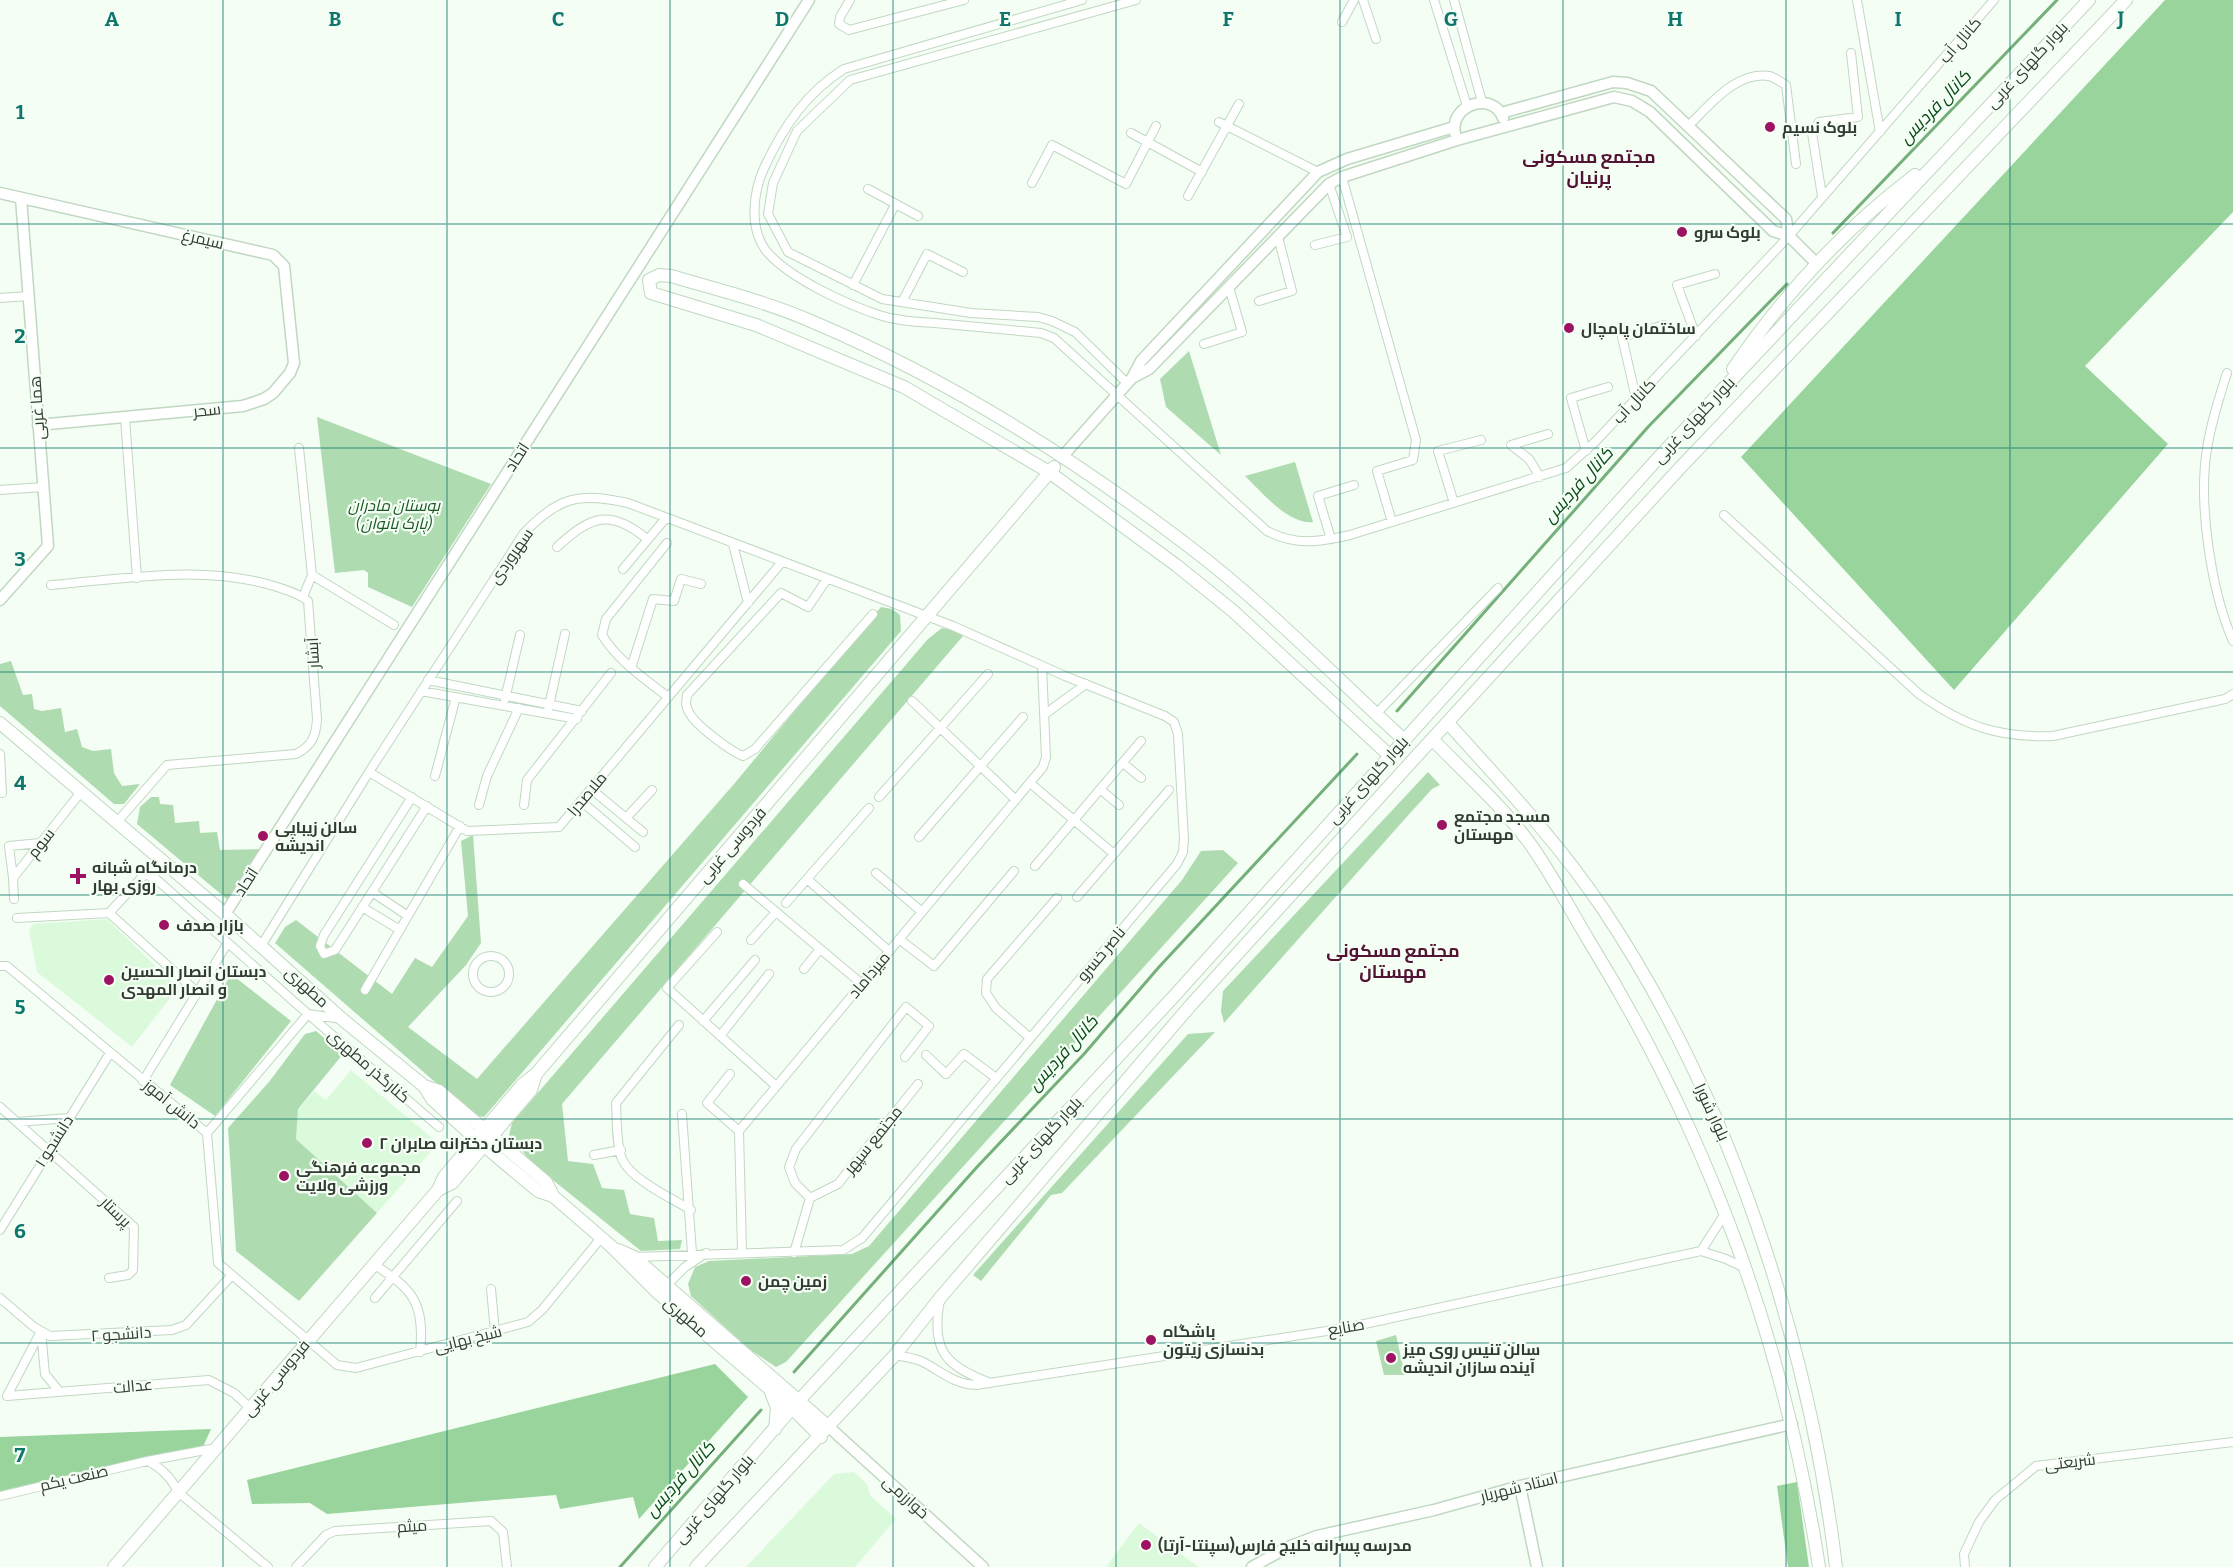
<svg xmlns="http://www.w3.org/2000/svg" width="2233" height="1567" viewBox="0 0 2233 1567" font-family="Bitter,Cairo,serif">
<style>
.built{fill:#dbfadc}
.green{fill:#afdbb1}
.forest{fill:#99d49d}
.lines{fill:none;stroke-linecap:round;stroke-linejoin:round}
.stream{stroke:#75af7a;stroke-width:3}
.minor-casing{stroke:#c0d8c1;stroke-width:10}
.tertiary-casing{stroke:#c0d8c1;stroke-width:13}
.secondary-casing{stroke:#c0d8c1;stroke-width:14}
.minor{stroke:#fff;stroke-width:8}
.tertiary{stroke:#fff;stroke-width:10}
.secondary{stroke:#fff;stroke-width:12}
.grid{fill:none;stroke:#0f766e;stroke-width:1.5;stroke-opacity:0.55}
.poi-dot{fill:#9d1362;stroke:#f4fef4;stroke-width:2}
.labels{text-anchor:middle;dominant-baseline:central;stroke-width:4.5;stroke-linejoin:round;paint-order:stroke}
.street-label{font-size:16px;fill:#323b32;stroke:#f4fef4}
.poi-label{font-size:16px;font-weight:bold;fill:#323b32;stroke:#f4fef4;text-anchor:start}
.park-label{font-size:16px;font-style:italic;fill:#185623;stroke:#f4fef4}
.water-label{font-size:18px;font-style:italic;fill:#084a18;stroke:#f4fef4}
.neighbourhood-label{font-size:18px;font-weight:bold;fill:#521334;stroke:#f4fef4}
.grid-label{font-size:20px;text-anchor:middle;font-weight:bold;fill:#0f766e;stroke:#f4fef4;stroke-width:4.5;stroke-linejoin:round;paint-order:stroke}
</style>
<rect width="100%" height="100%" fill="#f4fef4"/>
<path class="built" d="M107 919 178 988 132 1047 37 972 29 930 33 924Z
M351 1070 431 1137 434 1148 377 1213 296 1139 298 1109 314 1091 326 1100Z
M854 1472 867 1484 870 1495 896 1519 855 1567H746L834 1474Z
M1139 1523 1199 1567H1106Z"/>
<path class="green" d="M1189 351 1221 455 1166 407 1160 379Z
M317 417 491 484 412 607 368 587V573L364 570 335 573Z
M1295 462 1313 522C1288 525 1261 491 1245 476Z
M881 607 892 609 900 615 901 631 484 1117 473 1115 275 943 285 927 296 920 392 994 415 958 432 967 468 916 461 841 473 835 481 943 466 965 408 1027 477 1079 734 784Z
M942 628 957 631 963 636 562 1104 568 1161 593 1164 602 1188 624 1190 630 1214 654 1218 658 1241 682 1240 680 1249 641 1251 533 1164 509 1135 512 1123 928 639Z
M11 661 23 695 32 694 34 709 42 711 61 708 65 732 77 729 82 747 93 751 111 749 114 773 122 786 140 784 124 804H114L0 706V664Z
M1428 772 1440 785 1432 789 1403 821 1224 1023 1221 1011 1223 991Z
M151 797H159L160 804 173 805 175 823 199 821 200 833 217 832 220 850 265 849 228 900 137 824 140 807Z
M1223 850 1238 863 786 1362 776 1367 749 1349 691 1296 688 1284 695 1267 709 1261 852 1254 869 1246 1182 880 1201 851Z
M231 974 291 1021 215 1116 170 1085Z
M316 1031 343 1054 298 1109 296 1139 377 1213 299 1301 236 1251 228 1128 269 1082 305 1034Z
M1215 1032 1062 1193 1051 1195 981 1281 973 1275 1188 1034Z
M1396 1335 1405 1375H1384L1376 1341Z"/>
<path class="forest" d="M2165 0H2233V212L2085 366 2168 444 1954 690 1741 457Z
M715 1364 748 1397 639 1519 633 1497 560 1509 556 1495 327 1514 310 1503 252 1504 247 1480Z
M211 1429 202 1449 0 1500V1437Z
M1797 1482 1809 1567H1788L1777 1486Z"/>
<g class="lines">
<path class="stream" d="M1833 233 2057 0
M1397 711 1648 427 1787 284
M794 1372 977 1167 1084 1054 1159 967 1357 754
M620 1567 761 1410"/>
<g class="minor-casing">
<path id="minor" d="M850 0 840 17 839 24 849 30 964 0
M1082 0 844 69C806 93 784 126 765 166 753 191 748 230 768 253 791 279 846 304 879 315 900 322 924 322 946 324 978 327 1010 330 1041 333L1054 338 1267 531C1296 546 1319 542 1350 535L1566 468 1595 442 1789 236 1994 0
M1363 0 1376 39
M1434 0 1467 106
M1454 0 1482 102
M1857 0 1880 132
M1342 22 1354 0
M1219 122 1318 172
M1689 125C1710 105 1736 71 1769 76 1774 77 1781 82 1786 85L1796 164
M1131 133 1202 172
M1342 177 1416 440 1413 460 1377 471 1392 522
M1032 183 1052 145 1126 184 1156 126
M868 189 918 216
M1188 196 1239 104
M1822 196 1812 133 1819 122 1858 117 1851 53
M1315 245 1347 237 1329 184
M853 285 895 205
M0 298 29 296
M1259 301 1292 291 1278 237
M902 302 927 254 963 272
M1696 336 1677 285 1715 274
M1204 344 1242 332 1229 287
M2227 373C2219 398 2211 423 2207 449 2198 503 2211 591 2233 641
M1127 383 1075 332 1052 321 1038 317 971 313 882 299 788 252 768 214 773 183 797 131 850 80 1136 0
M1636 398 1622 337 1664 325
M125 418 137 578
M299 448 312 575 394 625
M1586 451 1571 398 1608 387
M1540 477 1529 459 1511 445 1548 434
M0 490 43 487
M1454 503 1438 451 1481 440
M1724 515 1919 694C1964 726 1998 738 2053 736L2225 699 2233 694
M1331 539 1318 496 1354 485
M667 543 606 619 602 635C618 661 645 679 668 697
M733 544 748 603
M557 547C591 516 610 508 647 539
M623 569 666 518
M827 579 808 607 781 593 687 695C686 702 685 707 690 714 697 726 730 751 743 756L755 749 873 614
M51 585C125 579 203 564 274 586 286 590 298 593 308 601L317 719C316 736 312 746 296 754L167 765 117 822
M303 597 312 575
M631 668 653 599 674 601 681 579 701 584
M428 680 582 711
M421 691 577 719
M505 699 520 635
M912 701 1016 800
M548 710 565 634
M1045 714 1086 684
M1376 714 1498 588
M0 754 2 793
M1123 763 1141 778
M369 772 467 831 559 827 782 562
M435 776 456 697
M1030 783 1114 854
M591 789 643 832
M1100 789 1119 805
M412 797 324 935 320 946 324 954 335 950 427 806
M879 797 988 674
M581 801 635 847
M479 805 487 776 519 708
M524 805 527 780 611 673
M626 818 652 790
M919 837 1023 717
M1035 866 1141 741
M876 873 922 912
M13 878 9 846 40 843
M807 879 889 951
M743 884 862 984
M372 892 408 916
M1077 897 1169 790
M14 899 13 878 81 792
M786 903 869 808
M362 907 400 930
M109 913 145 874 156 879 308 1014 342 1019
M17 918 109 913 197 992
M717 932 667 988 776 1086
M899 939 934 966 1014 871
M751 940 776 912
M261 946 369 772 524 533C559 497 578 492 628 503L953 626 1065 676 1165 716 1174 722 1178 734 1184 839 1183 852 1177 864 862 1238 843 1250 634 1257
M473 974a18 18 0 1 1 36 0a18 18 0 1 1-36 0Z
M0 966H7L207 1133 218 1263 337 1365 356 1368 528 1322 542 1310 601 1238
M804 969 820 949
M365 990 460 826
M703 1021 755 960
M679 1025 616 1103C617 1119 616 1144 622 1159 630 1179 673 1199 691 1210
M720 1036 769 974
M1030 1038 996 1008 986 993 987 979 1057 898
M926 1055 946 1074 964 1054 996 1078
M730 1074 707 1103 739 1131
M143 1081 227 944
M0 1107 134 1227 133 1270 128 1275 109 1278
M682 1114 692 1253
M17 1122 69 1118
M207 1133 308 1014 439 1127
M594 1155 621 1150
M810 1198 795 1183 789 1167 796 1149 906 1007 929 1026 905 1057
M0 1230 110 1053
M742 1251 739 1131 1043 767 1046 757 1042 666
M1701 1251 1726 1212
M794 1253 810 1198 838 1184 918 1084
M373 1264C413 1289 425 1303 420 1352
M491 1289 495 1332
M663 1289 685 1267 706 1253
M0 1298 34 1327 50 1336 172 1330 186 1325 232 1275
M375 1298 457 1201
M940 1300C931 1348 943 1365 988 1382
M895 1355C904 1357 915 1358 923 1362 942 1372 954 1384 976 1385L1346 1328 1701 1251 1726 1259 1745 1268
M7 1396 209 1380 234 1393 250 1408
M7 1396 41 1331 45 1374 59 1391
M148 1461C162 1469 171 1477 178 1492L268 1567
M0 1496 147 1461 216 1448
M296 1567 326 1535 335 1531 491 1521 503 1532 507 1567
M1965 1567 1964 1554 1979 1522 1995 1500 2036 1466 2233 1442"/>
</g>
<g class="tertiary-casing">
<path id="tertiary" d="M1501 113 1613 82 1627 83 1651 91 1786 219 1789 236
M1455 133C1449 105 1493 90 1503 118
M0 193 273 255 284 266 294 363 290 373 273 393 264 399 243 406 38 425
M1132 378 1149 369 1329 184 1342 177 1457 140 1614 97 1632 101 1650 112 1773 231 1789 236 1816 263
M1062 457 1132 378 1141 361 1318 172 1347 159 1454 127
M0 600 48 546 21 198
M225 914 809 0
M830 1428 983 1567
M1520 1486 1537 1567
M1252 1567 1288 1547 1317 1536 1434 1510 1520 1486 1792 1424"/>
</g>
<g class="secondary-casing">
<path id="secondary" d="M1733 369C1784 294 1843 230 1915 175
M0 723 225 914 342 1019 424 1086 439 1091 546 1182 553 1196
M1448 723C1502 783 1558 842 1603 909 1730 1099 1809 1342 1836 1567
M1432 739C1463 771 1502 806 1528 841 1551 872 1569 908 1589 941 1709 1136 1784 1340 1819 1567
M1389 755 1233 611 1176 565 1049 472 904 387 756 325 651 293 649 280 659 275 671 276C718 290 768 302 813 322 948 379 1075 459 1191 548 1267 606 1333 675 1403 739
M424 1086 432 1099 476 1139 538 1191 553 1196 612 1247 658 1293 792 1408 821 1437
M438 1190 452 1183 531 1090 536 1074
M618 1250 634 1257 830 1428
M771 1392 777 1408 775 1429
M114 1567 438 1190 444 1177 523 1084 536 1074 1054 467
M655 1567 792 1408 1176 994 1660 456 2089 0
M696 1567 895 1355 940 1298 1190 1006 1413 760 1679 469 2126 0"/>
</g>
<use href="#minor" class="minor"/>
<use href="#tertiary" class="tertiary"/>
<use href="#secondary" class="secondary"/>
</g>
<path class="grid" d="M223 0V1567M447 0V1567M670 0V1567M893 0V1567M1116 0V1567M1340 0V1567M1563 0V1567M1786 0V1567M2010 0V1567M0 224H2233M0 448H2233M0 672H2233M0 895H2233M0 1119H2233M0 1343H2233"/>
<g class="poi-dot">
<circle cx="1770" cy="127" r="6"/>
<circle cx="1682" cy="232" r="6"/>
<circle cx="1569" cy="328" r="6"/>
<circle cx="1442" cy="825" r="6"/>
<circle cx="263" cy="836" r="6"/>
<path d="M75 867h6v6h6v6h-6v6h-6v-6h-6v-6h6z"/>
<circle cx="164" cy="925" r="6"/>
<circle cx="109" cy="980" r="6"/>
<circle cx="367" cy="1143" r="6"/>
<circle cx="284" cy="1176" r="6"/>
<circle cx="746" cy="1281" r="6"/>
<circle cx="1151" cy="1340" r="6"/>
<circle cx="1391" cy="1358" r="6"/>
<circle cx="1146" cy="1545" r="6"/>
</g>
<g class="labels">
<g class="street-label">
<text transform="translate(1960 40) rotate(-49)">کانال آب</text>
<text transform="translate(2027 65) rotate(-47)">بلوار گلهای غربی</text>
<text transform="translate(203 239) rotate(13)">سیمرغ</text>
<text transform="translate(1634 401) rotate(-47)">کانال آب</text>
<text transform="translate(37 408) rotate(-94)">هما غربی</text>
<text transform="translate(207 410) rotate(-6)">سحر</text>
<text transform="translate(1694 420) rotate(-47)">بلوار گلهای غربی</text>
<text transform="translate(517 457) rotate(-57)">اتحاد</text>
<text transform="translate(511 556) rotate(-55)">سهروردی</text>
<text transform="translate(313 653) rotate(-93)">آبشار</text>
<text transform="translate(1368 780) rotate(-48)">بلوار گلهای غربی</text>
<text transform="translate(587 794) rotate(-50)">ملاصدرا</text>
<text transform="translate(41 843) rotate(-52)">سوم</text>
<text transform="translate(732 845) rotate(-49)">فردوسی غربی</text>
<text transform="translate(246 882) rotate(-57)">اتحاد</text>
<text transform="translate(1101 954) rotate(-50)">ناصر خسرو</text>
<text transform="translate(869 975) rotate(-50)">میرداماد</text>
<text transform="translate(307 987) rotate(42)">مطهری</text>
<text transform="translate(369 1066) rotate(41)">کنارگذر مطهری</text>
<text transform="translate(172 1104) rotate(39)">دانش آموز</text>
<text transform="translate(1712 1112) rotate(65)">بلوار شورا</text>
<text transform="translate(873 1140) rotate(-51)">مجتمع سپهر</text>
<text transform="translate(1041 1140) rotate(-47)">بلوار گلهای غربی</text>
<text transform="translate(54 1141) rotate(-58)">دانشجو ۱</text>
<text transform="translate(116 1212) rotate(45)">پرستار</text>
<text transform="translate(686 1317) rotate(41)">مطهری</text>
<text transform="translate(1346 1327) rotate(-10)">صنایع</text>
<text transform="translate(121 1334) rotate(-4)">دانشجو ۲</text>
<text transform="translate(468 1339) rotate(-14)">شیخ بهایی</text>
<text transform="translate(276 1378) rotate(-50)">فردوسی غربی</text>
<text transform="translate(133 1386) rotate(-5)">عدالت</text>
<text transform="translate(2070 1462) rotate(-7)">شریعتی</text>
<text transform="translate(74 1478) rotate(-13)">صنعت یکم</text>
<text transform="translate(1519 1487) rotate(-14)">استاد شهریار</text>
<text transform="translate(906 1497) rotate(42)">خوارزمی</text>
<text transform="translate(714 1499) rotate(-49)">بلوار گلهای غربی</text>
<text transform="translate(412 1526) rotate(-4)">میثم</text>
</g>
<g class="poi-label">
<text x="1782" y="127">بلوک نسیم</text>
<text x="1694" y="232">بلوک سرو</text>
<text x="1581" y="328">ساختمان پامچال</text>
<text x="1454" y="816">مسجد مجتمع<tspan x="1454" dy="18">مهستان</tspan></text>
<text x="275" y="827">سالن زیبایی<tspan x="275" dy="18">اندیشه</tspan></text>
<text x="92" y="867">درمانگاه شبانه<tspan x="92" dy="18">روزی بهار</tspan></text>
<text x="176" y="925">بازار صدف</text>
<text x="121" y="971">دبستان انصار الحسین<tspan x="121" dy="18">و انصار المهدی</tspan></text>
<text x="379" y="1143">دبستان دخترانه صابران ۲</text>
<text x="296" y="1167">مجموعه فرهنگی<tspan x="296" dy="18">ورزشی ولایت</tspan></text>
<text x="758" y="1281">زمین چمن</text>
<text x="1163" y="1331">باشگاه<tspan x="1163" dy="18">بدنسازی زیتون</tspan></text>
<text x="1403" y="1349">سالن تنیس روی میز<tspan x="1403" dy="18">آینده سازان اندیشه</tspan></text>
<text x="1158" y="1545">مدرسه پسرانه خلیج فارس(سپنتا-آرتا)</text>
</g>
<g class="park-label">
<text x="394" y="505">بوستان مادران<tspan x="394" dy="18">(پارک بانوان)</tspan></text>
</g>
<g class="water-label">
<text transform="translate(1935 107) rotate(-46)">کانال فردیس</text>
<text transform="translate(1578 485) rotate(-48)">کانال فردیس</text>
<text transform="translate(1063 1053) rotate(-48)">کانال فردیس</text>
<text transform="translate(680 1479) rotate(-48)">کانال فردیس</text>
</g>
<g class="neighbourhood-label">
<text x="1589" y="157">مجتمع مسکونی<tspan x="1589" dy="21">پرنیان</tspan></text>
<text x="1393" y="951">مجتمع مسکونی<tspan x="1393" dy="21">مهستان</tspan></text>
</g>
</g>
<g class="grid-label">
<text x="112" y="26">A</text>
<text x="335" y="26">B</text>
<text x="558" y="26">C</text>
<text x="782" y="26">D</text>
<text x="1005" y="26">E</text>
<text x="1228" y="26">F</text>
<text x="1451" y="26">G</text>
<text x="1675" y="26">H</text>
<text x="1898" y="26">I</text>
<text x="2121" y="26">J</text>
<text x="20" y="119">1</text>
<text x="20" y="343">2</text>
<text x="20" y="566">3</text>
<text x="20" y="790">4</text>
<text x="20" y="1014">5</text>
<text x="20" y="1238">6</text>
<text x="20" y="1462">7</text>
</g>
</svg>
